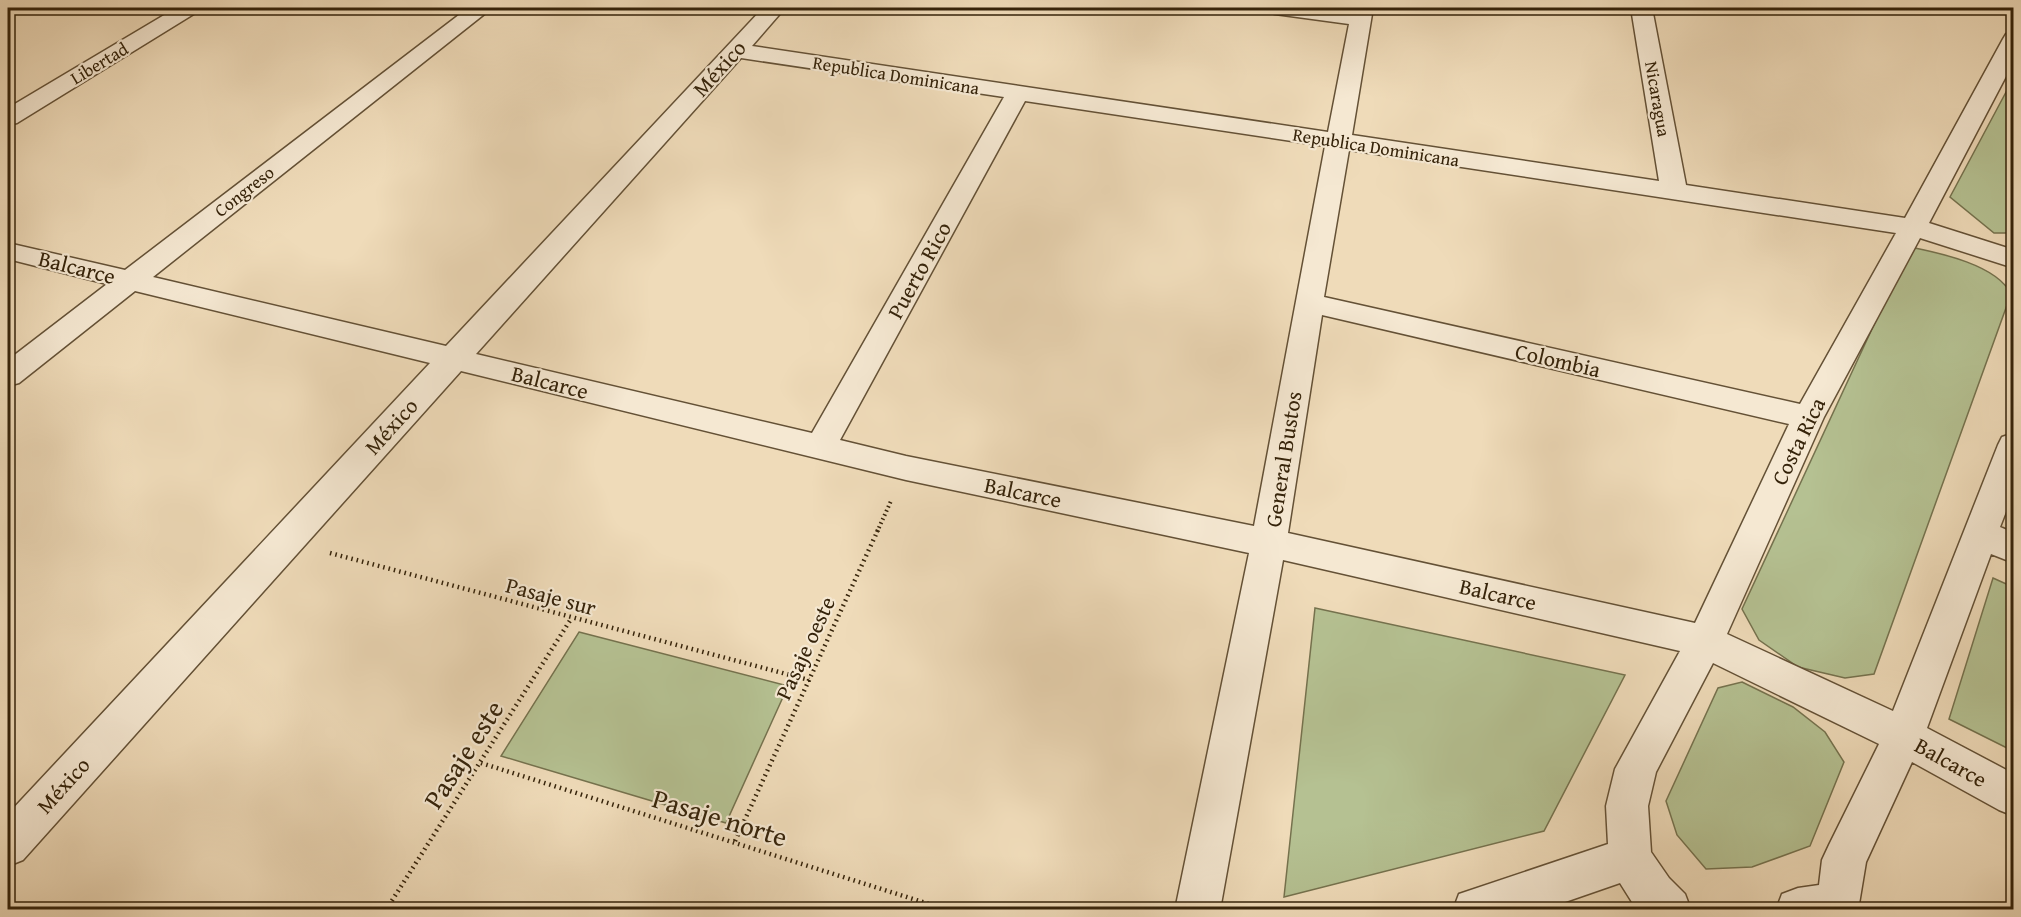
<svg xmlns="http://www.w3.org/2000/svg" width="2021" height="917" viewBox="0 0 2021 917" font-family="'Gentium Book Plus',serif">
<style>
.green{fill:#b5c192;stroke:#75724e;stroke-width:1.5}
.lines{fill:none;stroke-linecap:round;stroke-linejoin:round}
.minor-casing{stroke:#645136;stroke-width:3}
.path-far1{stroke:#35230a;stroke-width:4;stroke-dasharray:1.5 3;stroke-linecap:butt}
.path{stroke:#35230a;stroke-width:4.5;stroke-dasharray:1.5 4;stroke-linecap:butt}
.minor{fill:#f5e8d2;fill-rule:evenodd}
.labels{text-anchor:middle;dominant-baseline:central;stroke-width:4.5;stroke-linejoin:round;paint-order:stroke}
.far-street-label{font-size:18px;fill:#35230a;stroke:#f5e8d2}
.street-label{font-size:22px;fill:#35230a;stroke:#f5e8d2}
.near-street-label{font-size:27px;fill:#35230a;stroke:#f5e8d2}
</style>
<rect width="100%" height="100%" fill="#efdbb9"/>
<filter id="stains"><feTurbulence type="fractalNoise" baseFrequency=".00333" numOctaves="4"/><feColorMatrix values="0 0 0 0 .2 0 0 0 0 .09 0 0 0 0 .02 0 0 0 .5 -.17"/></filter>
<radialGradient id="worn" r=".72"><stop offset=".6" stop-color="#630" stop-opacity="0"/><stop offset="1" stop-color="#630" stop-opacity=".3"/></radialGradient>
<path class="green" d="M2013 79V233H1994L1950 197Z
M1910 247C1940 253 1997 265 2011 294L1874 674 1845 678 1798 667 1759 640 1742 609Z
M1993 578 2013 587V751L1949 719Z
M1315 608 1625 675 1544 831 1284 897Z
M579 632 788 686 726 823 501 756Z
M1742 682 1793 707 1825 732 1844 762 1810 846 1752 867 1706 869 1677 835 1666 801 1718 688Z"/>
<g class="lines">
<g class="minor-casing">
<path id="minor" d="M176 8H201L197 12 17 123 8 125V108Z
M468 8H492L153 277 446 346 763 8H785L752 46 1328 132 1349 24 1275 14 1268 12 1264 8H1322L1352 11 1353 8H1373L1352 135 1659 181 1631 8H1652L1686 185 1905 218 2003 39 2006 34 2014 33V61L1929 223 2014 250V268L1920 238 1824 417 1727 634 1893 711 1998 445 2002 437 2014 433V491L2000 527 2014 533V563L1991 554 1927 728 2014 774V816L1999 810 1912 762 1866 862 1858 910H1776L1782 894 1798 888 1819 885 1822 860 1829 845 1879 744 1713 663 1656 772 1648 806 1651 852 1669 878 1685 894 1691 910H1637L1620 883 1542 910H1453L1459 894 1608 844 1606 806 1615 769 1680 651 1283 560 1220 910H1175L1249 553 906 480 461 371 23 860 8 866V814L430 363 135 291 19 383 8 386V360L107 284 8 259V243L125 270ZM741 58 1004 97 812 433 476 354ZM1025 101 1325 146 1254 526 906 456 840 440ZM1349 150 1896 233 1800 404 1324 297ZM1322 315 1789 424 1695 623 1288 533Z"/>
</g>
<path class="path-far1" d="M877 532 891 501"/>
<path class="path" d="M330 553 809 680
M481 763 948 910
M735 841 878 530
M386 910 571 619"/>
<use href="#minor" class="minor"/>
</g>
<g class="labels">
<g class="far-street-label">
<text transform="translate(99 63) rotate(-31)">Libertad</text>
<text transform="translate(896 75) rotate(9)">Republica Dominicana</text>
<text transform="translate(1658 99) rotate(80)">Nicaragua</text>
<text transform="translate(1376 147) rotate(9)">Republica Dominicana</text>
<text transform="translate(244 191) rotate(-38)">Congreso</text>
</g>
<g class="street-label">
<text transform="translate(719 68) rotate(-48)">México</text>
<text transform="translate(77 267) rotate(14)">Balcarce</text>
<text transform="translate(919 270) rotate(-61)">Puerto Rico</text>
<text transform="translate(1558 360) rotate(13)">Colombia</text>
<text transform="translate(550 382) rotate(14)">Balcarce</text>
<text transform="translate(391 426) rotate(-48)">México</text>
<text transform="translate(1798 441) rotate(-64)">Costa Rica</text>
<text transform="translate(1283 459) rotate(-81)">General Bustos</text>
<text transform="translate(1023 492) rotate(12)">Balcarce</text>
<text transform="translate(1498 594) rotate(13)">Balcarce</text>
<text transform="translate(551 596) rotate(15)">Pasaje sur</text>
<text transform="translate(805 648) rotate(-65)">Pasaje oeste</text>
<text transform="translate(1951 762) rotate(29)">Balcarce</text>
<text transform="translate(63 785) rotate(-48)">México</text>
</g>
<g class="near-street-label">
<text transform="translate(463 754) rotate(-57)">Pasaje este</text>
<text transform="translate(720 817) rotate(17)">Pasaje norte</text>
</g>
</g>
<rect width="2021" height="917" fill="none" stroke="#efdbb9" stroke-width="30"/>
<rect x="9" y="9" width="2003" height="899" fill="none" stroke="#35230a" stroke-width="3"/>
<rect x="15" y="15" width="1991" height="887" fill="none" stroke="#35230a" stroke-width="1.5"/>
<rect width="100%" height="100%" filter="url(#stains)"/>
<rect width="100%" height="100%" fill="url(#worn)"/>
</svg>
